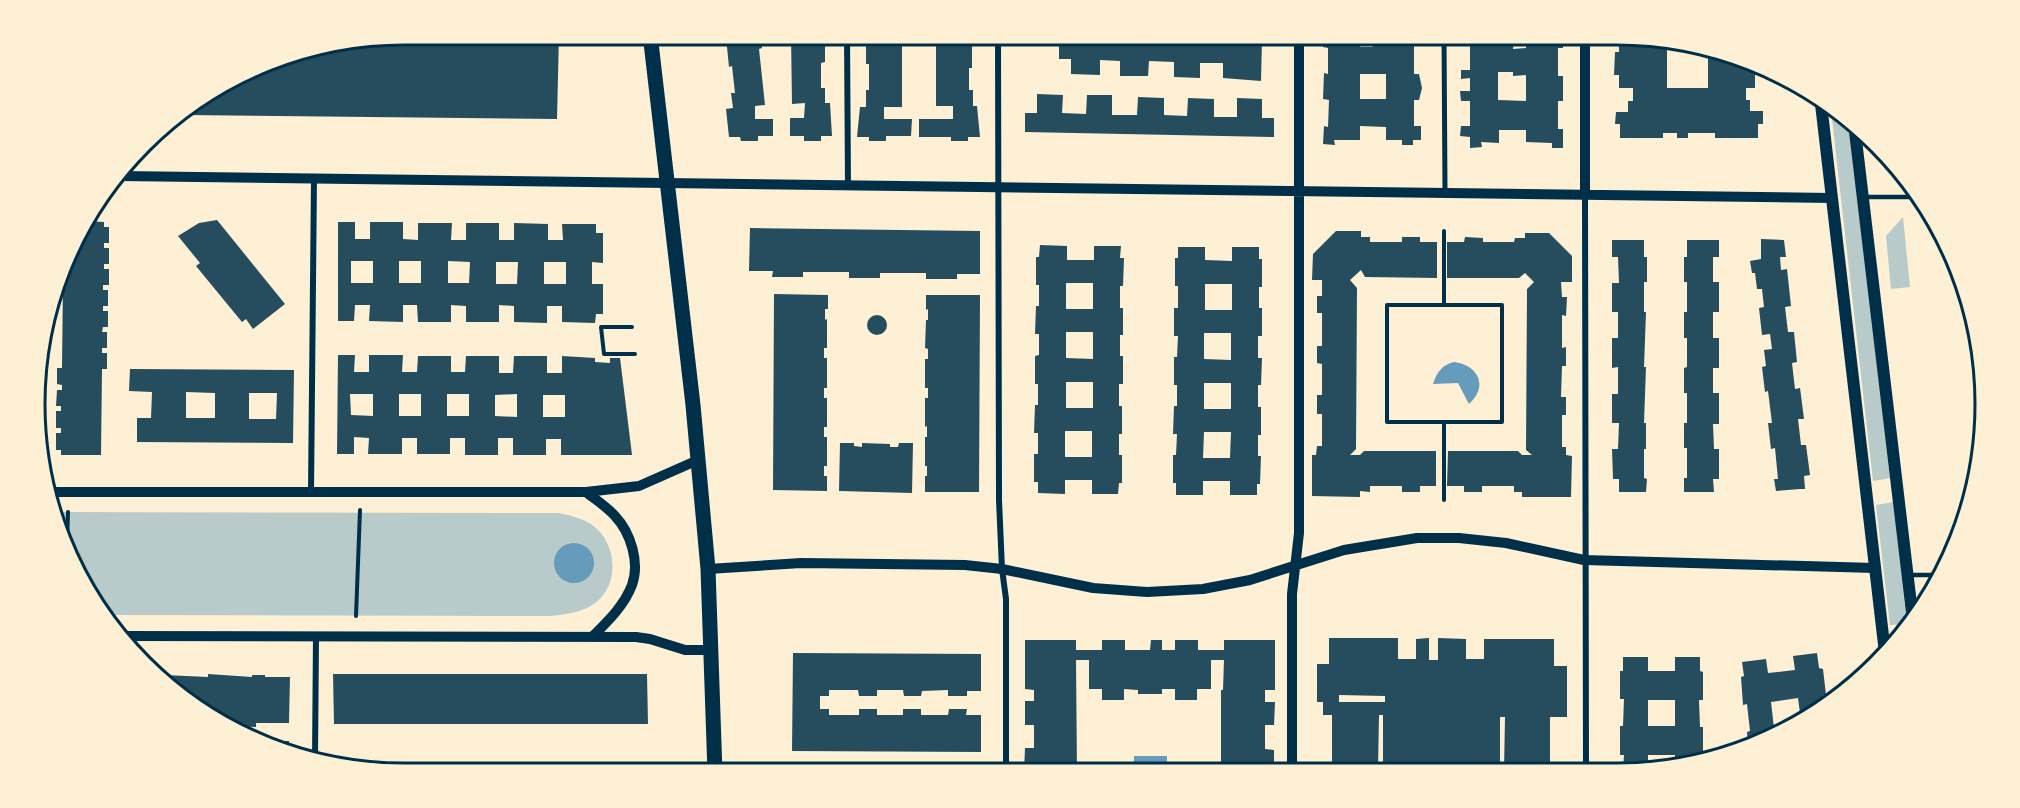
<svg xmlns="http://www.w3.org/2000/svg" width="2020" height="808" viewBox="0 0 2020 808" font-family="'PT Sans Narrow',sans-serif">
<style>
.green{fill:#b9caca}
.water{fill:#669bbc}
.building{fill:#264d5e;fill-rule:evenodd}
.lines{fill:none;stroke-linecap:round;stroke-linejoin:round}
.path{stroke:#003049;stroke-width:4}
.service{stroke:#003049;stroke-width:4.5}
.pedestrian{stroke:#003049;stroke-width:5}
.minor{stroke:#003049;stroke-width:6}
.tertiary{stroke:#003049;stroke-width:10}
.secondary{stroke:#003049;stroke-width:12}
.primary{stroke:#003049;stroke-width:15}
.rim{fill:none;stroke:#003049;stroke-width:3}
</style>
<rect width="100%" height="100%" fill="#fdf0d5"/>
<path class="green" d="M1831 110 1849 120 1890 478 1873 481Z
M1903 217 1910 287 1891 289 1886 236Z
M1893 502 1907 624 1890 625 1876 505Z
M55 512 559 513C572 516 587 519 597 529 620 551 618 594 587 608 575 613 563 615 550 616L107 615 84 589Z"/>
<path class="water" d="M1454 362C1478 365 1489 386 1469 404L1458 383 1433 384C1437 372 1442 365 1454 362Z
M554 563a20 20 0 1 1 40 0a20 20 0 1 1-40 0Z
M1134 756H1167V772H1134Z"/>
<path class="building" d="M481 34H559L557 119 184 115V113L285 54 374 39 481 41Z
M729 34H760L762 48 759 49 765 105 755 106V119H773V136H758V141H741L740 137H729L726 109 733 108 731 93H735L732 66 729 67 726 37H729Z
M791 34H825V62L821 63V88H825V103H830L832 136H821V141H804V136H790V118H804L805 103 792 104Z
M866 34H902V107H884V119H912L911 136H886V141H869V137H857L860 107H866V90H869V64H866Z
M936 34H972V68H969V90H973V106H977L980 137H968V141H951V137H919V119H953V106H936Z
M1323 34H1360V47H1373L1372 45 1386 46V34H1422L1419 46H1414V74H1419L1422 88 1419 100H1414V126H1421V140H1413V145H1402V140H1386V127L1360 126V140H1334L1335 145 1323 144 1324 126 1328 127 1329 100 1323 99 1324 73 1328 74V48L1323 47ZM1360 74H1386V99H1360Z
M1498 34V42L1514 41 1513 49 1526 48V34H1563V48H1558V76H1563V101H1558V129H1563V148H1552V143L1526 142V130H1499V143L1481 142 1482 147 1470 148V137L1460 136 1461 126H1470V101H1461L1460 91H1470V78L1461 79V70H1470V44H1461V35ZM1498 72H1513V76L1526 75V101L1498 100Z
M1059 35 1262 39 1261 81 1223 78V63H1200V78L1174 77V62L1149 61 1148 76H1120V61L1100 60V75L1071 74V59H1059Z
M1619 35 1667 43V88H1708V50L1734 54 1759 68V75H1755V88H1746V100H1750V111H1763V124H1758V138H1715V133H1688V138H1677V133H1663V138H1620V124H1615L1616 112H1628V101H1633V88H1619V75H1614L1615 52H1619Z
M1037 94 1063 95 1062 113 1086 114 1087 95H1112V115H1137L1138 97 1164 98V115L1187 116 1188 98 1214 99V117H1237V98L1262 99V118H1274V137L1025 132V113H1037Z
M217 220 285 304 253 329 246 319 242 322 196 266 200 263 178 236 199 223Z
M83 221 104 222V227H109V243H104V248H109V264H104V269H109V285H103V290H108V306H103V311H108V327H103L102 332H107V348H102V353H107V369H102L101 455H61V450H56V433H61V428H56V411H61V406H56L57 390H62V385L57 384V368H62L63 280Z
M338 222H355V239H370V222H403V239L418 240V223H452L451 240H466V223H499V240H514V223L548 224V240H563L562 224H596V233H603V263L592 262V284H603V314H596L595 323 562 322V306H547V323L514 322V306L499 305V322H466V306L451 305V322H418L417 305H403V322L369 321 370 305H355L354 321H338ZM351 261H373V283H351ZM399 261H421V283H399ZM448 261 470 262 469 283H448ZM496 262H518L517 284H496ZM544 262H566V284H544Z
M750 228 980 231V274H957V279H926V273H880V278H849V272H803V277H772L773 271H749Z
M1336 231H1361V237H1370V242H1402V237H1420V242H1437V278L1365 277 1361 270 1350 280 1357 288 1356 449 1350 455H1360L1364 451H1436V486H1420V492H1402V486H1370V492L1360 491V497L1312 496V455H1316L1317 446H1322V414H1317V395H1322V364L1317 363V346H1322V313H1317V296H1322V280H1312L1313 254Z
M1525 233H1549L1572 256V282H1561L1562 297H1567L1566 316 1562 315V348L1566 347V366H1562L1561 397H1566V415H1562V447H1566V455L1572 456 1571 497H1522V492H1514V486H1482V492H1464V486H1447L1448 451H1518L1522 455H1532L1526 450 1527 289 1534 282 1525 273 1519 278H1447V242H1464L1465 237 1483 238V242H1514L1515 238H1525Z
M1761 239 1784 240 1786 257H1780L1781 270 1787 269 1791 306 1785 307 1788 332H1794L1797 362 1792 363 1795 389 1800 388 1804 419H1798L1801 445H1806L1810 475 1804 476 1805 489H1800L1776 491 1774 479H1778L1775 448 1771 449 1768 423H1772L1768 391 1765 392 1762 367 1766 366 1764 350 1772 349 1770 334 1762 335 1759 308 1764 307 1762 289H1757L1755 273H1752L1750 261 1761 259Z
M1612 240H1644V257H1647V282H1644V312H1646L1644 367H1646L1644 423H1646V449H1644V478L1647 479 1646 492H1619V479H1613L1612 449H1618L1619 423H1612V394H1618V367L1612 368V338H1618V312H1612V283H1619L1618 257H1612Z
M1687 240H1719V257H1713V282H1719V312H1713V338H1719V368H1713V393H1719V424H1713L1714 449H1719V479H1713L1714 492H1684V478H1687V448H1684V423H1687V393H1684V368L1687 367V338H1684V312H1687V282H1684V257H1687Z
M1040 245 1067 246V260H1094V246H1121L1120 258H1124L1123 286H1120V308H1123V335H1120V356H1123V384H1119V406H1122V434H1119V455H1122V483H1119L1118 494H1092V480H1065V494L1038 493V482H1034V454H1038V433H1034L1035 405H1038V384H1035V356L1039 355V334H1035L1036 306H1039V285H1036V257H1039ZM1066 283H1093V309H1066ZM1066 332H1093V359L1066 358ZM1066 382H1093V408H1066ZM1065 431H1092V457H1065Z
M1178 247H1205V260L1232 261V247H1259V259H1262V287H1259V308H1262V336H1258V358H1262L1261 385H1258V407H1261V435H1258V456H1261L1260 484H1257V495H1230V481H1203V495H1176V483H1173V455H1176L1177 434H1173L1174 406H1177V385H1174V357H1177L1178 336H1174V308H1178V286H1175V258H1178ZM1205 284H1232V310H1205ZM1204 333H1231V360L1204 359ZM1204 383H1231V409H1204ZM1204 432H1231L1230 458H1203Z
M774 294 828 295V309H825V320L827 319V348H824V358H827V388H824V398H827V427H824V437H827V466H824V476H827V491L773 490Z
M926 295H980L979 492H925V476H927V466H925V437H927V426L925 427V398H928V388H925V359H928V349L925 348 926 320H928V309L926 310Z
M867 325a10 10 0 1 1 20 0a10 10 0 1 1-20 0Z
M338 355H355L354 372H369V355H403L402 372H417L418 356H451V372H465L466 356H499V373H513L514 356H547V373H562V356L595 358V362L610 363V358H620L632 455H561V439H546V455H513V438H498V455H465V438H450V454H417V438H402V454H368L369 438 354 437V454H337ZM350 394H373V416L351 415ZM399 394H421V416H399ZM447 394H469V416H447ZM517 394V417L495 416V395ZM543 395H565V417H543Z
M130 369 294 370 293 443 137 442V418H151L152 392 129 391ZM186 392 215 393V418H186ZM249 393H277L276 419H249Z
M840 443H854V446L862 447V443L890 444V447H898L899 443H913L912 493 839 491Z
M1329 638H1398V659H1416V639L1429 638V660H1438V638L1466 639V659H1484V639H1554V666H1567V717H1550V771H1504L1505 717H1500V771H1383V715H1379L1378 771H1332V715H1323V702H1317V664H1329ZM1339 695 1385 696V702H1339Z
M1025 640H1076V650H1102V640H1125V650H1150L1151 640H1162V650H1175V640H1198V650H1224V640H1275V690H1265V702H1275L1274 725H1265V749L1274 750V771H1221V690H1223L1224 660H1211V689H1197V700H1175V689H1162V694H1138V690L1124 689V700H1102V689H1089V660H1076L1077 772H1024L1025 748H1034V725H1025V701H1034V690L1025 689Z
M793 653 981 654V691H967V696H948V690L922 691 921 696H904L903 690H877V696H859L858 690H829V696H820V709H829V715H859V709H877V715H903V709H921V715H948L949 709H967L966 715H981V752L792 751Z
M1817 653 1819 668 1823 669 1826 695 1822 696 1824 706 1801 721 1798 698 1771 702 1774 728 1793 726 1779 736 1748 745 1747 732 1750 731 1747 704 1743 705 1741 677 1744 676 1742 662 1766 659 1768 673 1795 670 1793 656Z
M1623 657H1648V671H1675V657H1700V671L1703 672V700H1699L1700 727H1703V755H1700V760L1675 767V755H1648V770H1623L1624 755H1620V726H1623L1624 699H1620V671H1623ZM1648 700H1675V726H1648Z
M208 674 252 677V675H265V677H290L289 723H256V727L234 726 179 697 161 677H164V675L208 677Z
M333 674H647L648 724H334Z
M261 741H289V755L286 754Z"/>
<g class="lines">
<path class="path" d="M1444 231V305
M1387 305H1502V422H1387Z
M632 327H601L604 354H635
M1444 423V500
M67 544 68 512
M71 553 81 564 76 568
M356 616 360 510"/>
<path class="service" d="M1863 197H1914
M1910 575H1940"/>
<path class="pedestrian" d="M1444 34 1445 192"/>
<path class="minor" d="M847 34 848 186
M998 34 999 500 1002 569 1006 599V772
M1585 194 1586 770
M311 492 314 178
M315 759 316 636"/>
<path class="tertiary" d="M120 176 1832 198
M1585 194V34
M48 492H586L639 486 698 460
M586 492C596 500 607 507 615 516 631 533 640 563 632 585 624 606 607 622 592 637
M708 569 801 563 965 565 1002 569 1093 588 1147 592 1203 589 1250 580 1344 550 1417 538H1459L1506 543 1584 560 1875 568
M125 636 636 637 650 639 685 650H711
M1292 771V594L1299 533V34"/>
<path class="secondary" d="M1821 104 1885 653
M1854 123 1913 621"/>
<path class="primary" d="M650 34 693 405 708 569 715 773"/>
</g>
<path d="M0 0H2020V808H0ZM404 45H1616A359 359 0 0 1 1975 404V404A359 359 0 0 1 1616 763H404A359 359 0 0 1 45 404V404A359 359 0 0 1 404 45Z" fill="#fdf0d5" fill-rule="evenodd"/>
<path class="rim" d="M404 45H1616A359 359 0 0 1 1975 404V404A359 359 0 0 1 1616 763H404A359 359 0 0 1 45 404V404A359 359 0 0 1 404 45Z"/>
</svg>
